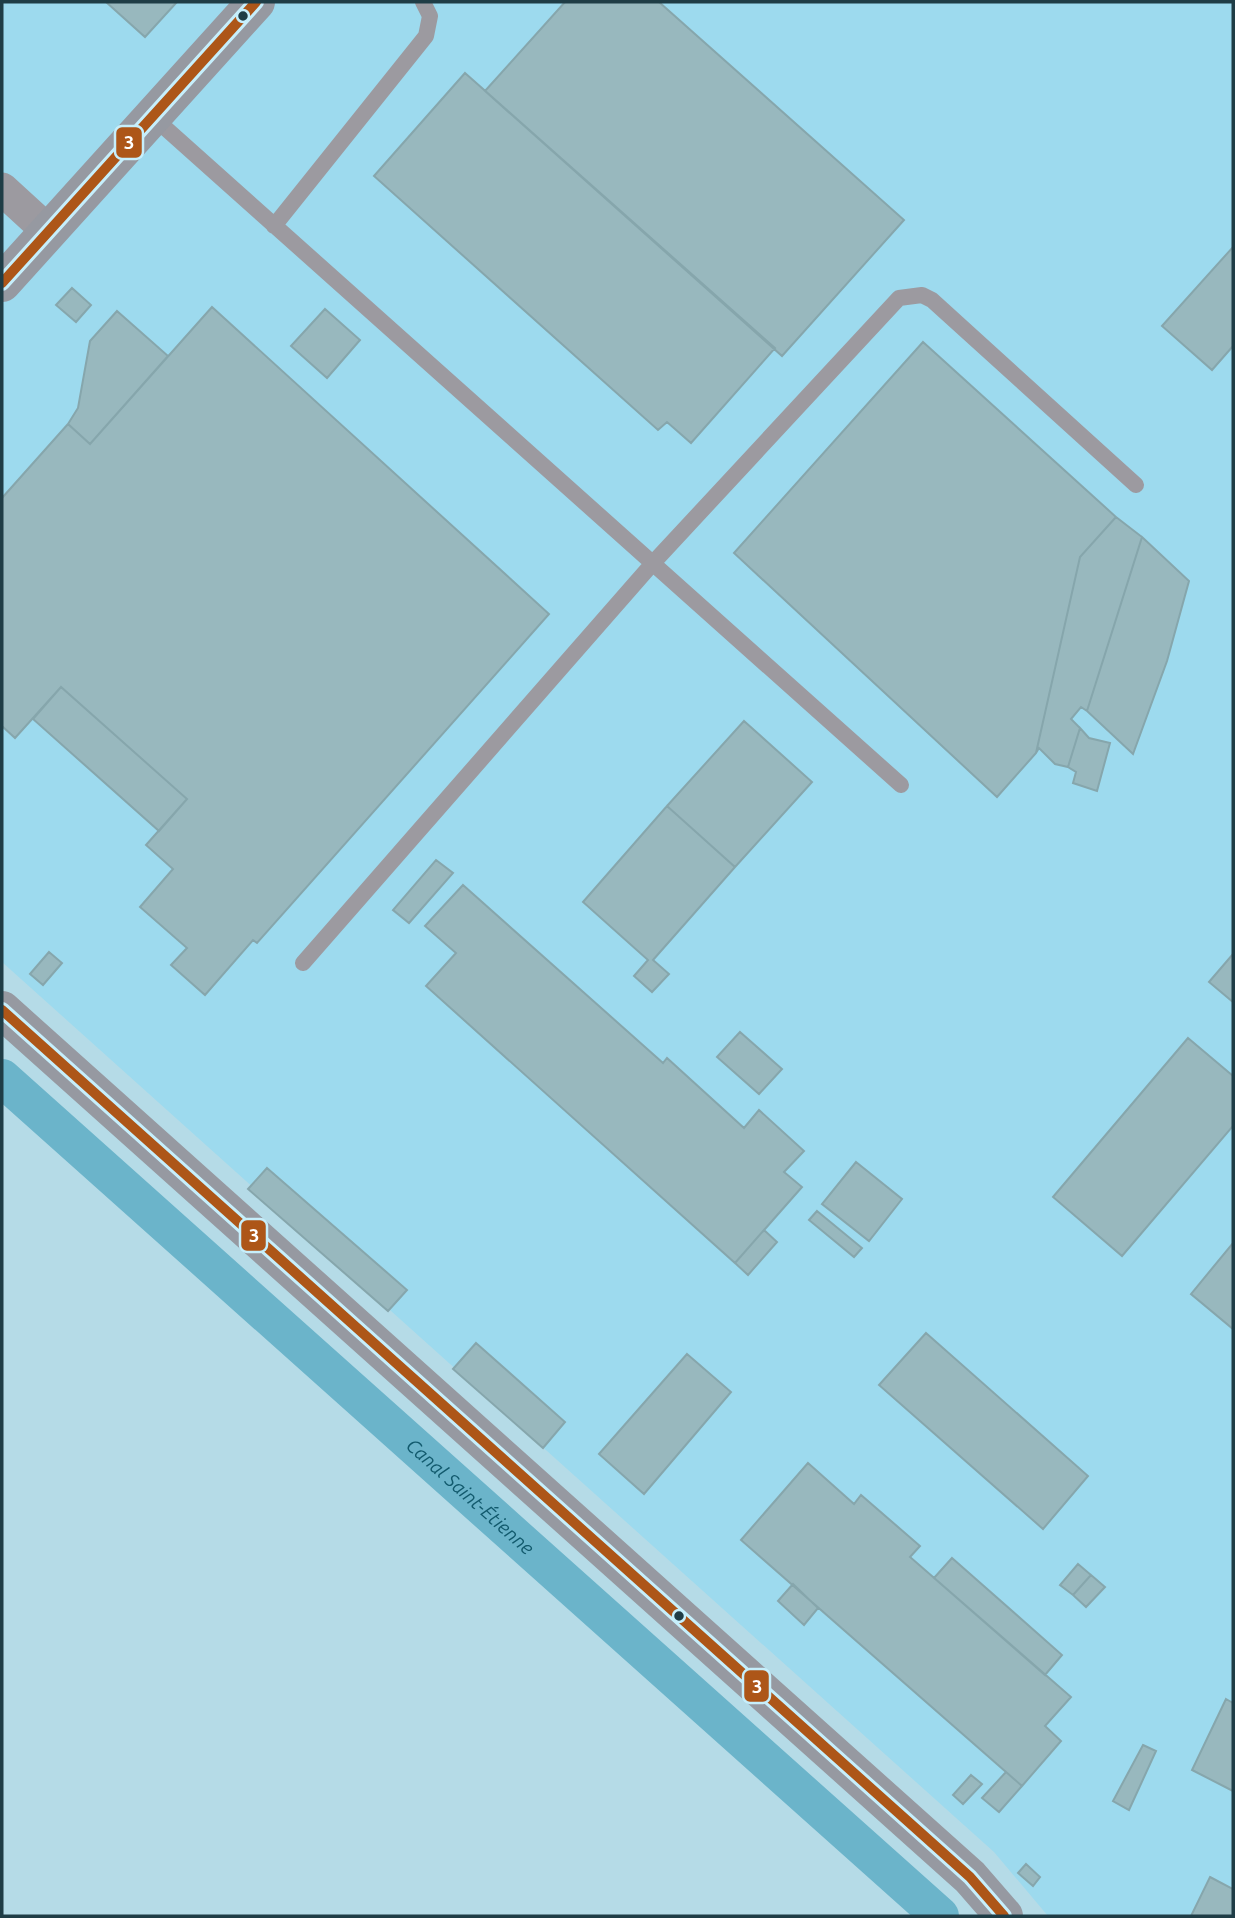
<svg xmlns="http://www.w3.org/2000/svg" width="1235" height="1918" viewBox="0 0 1235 1918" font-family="Ubuntu,sans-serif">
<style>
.built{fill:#9ddaee}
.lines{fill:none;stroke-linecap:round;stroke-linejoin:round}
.canal{stroke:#6bb4ca;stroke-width:38}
.building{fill:#98b8be;stroke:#86a6ac;stroke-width:2}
.lane{stroke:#9c9aa0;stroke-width:16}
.street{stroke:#9c9aa0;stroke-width:33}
.secondary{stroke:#9699a1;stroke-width:38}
.bus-1-casing{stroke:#c6effc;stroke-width:16}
.bus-1{stroke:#ad5618;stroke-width:10}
.bus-dot{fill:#1f3d46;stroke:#c6effc;stroke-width:2.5}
.labels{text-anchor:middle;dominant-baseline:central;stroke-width:7;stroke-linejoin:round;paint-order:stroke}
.water-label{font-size:19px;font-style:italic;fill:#125a6d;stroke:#c6effc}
.line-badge{stroke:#c6effc;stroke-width:2.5}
.badge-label{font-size:19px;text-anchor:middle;font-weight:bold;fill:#fff}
</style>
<rect width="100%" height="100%" fill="#b5dbe7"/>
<path class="built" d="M2 2H1233V1916H1048L994 1852 2 962Z"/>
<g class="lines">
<path class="canal" id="s1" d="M2 1078 940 1916"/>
</g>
<path class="building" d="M106 2H177L145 37Z
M565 2H659L904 220 782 356 485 91Z
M465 73 775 348 691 443 667 422 658 430 374 176Z
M1233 247V346L1212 370 1162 326Z
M72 288 91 305 76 322 56 305Z
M212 307 549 614 257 943 253 940 205 995 171 965 187 948 140 907 173 869 146 845 187 799 61 687 15 738 2 726V498L68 424 90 444Z
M325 309 360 340 327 378 291 346Z
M117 311 168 356 90 444 68 424 78 408 90 341Z
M923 342 1116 517 1080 557 1036 753 997 797 734 553Z
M1116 517 1142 537 1087 711 1081 707 1071 719 1080 728 1068 767 1055 764 1039 748 1036 753 1080 557Z
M1142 537 1189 581 1167 661 1133 754 1087 711Z
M61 687 187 799 159 831 33 719Z
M744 721 812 782 735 867 667 806Z
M1080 728 1089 738 1110 743 1097 791 1073 783 1076 772 1068 767Z
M667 806 735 867 653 960 669 974 652 992 634 976 648 960 583 902Z
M436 860 453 873 409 923 393 910Z
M463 885 663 1063 667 1058 744 1128 759 1110 804 1151 784 1172 802 1187 735 1263 426 986 456 953 425 926Z
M49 952 62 963 43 985 30 974Z
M1233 954V1002L1209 982Z
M740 1032 782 1069 759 1094 717 1057Z
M1188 1038 1233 1076V1126L1122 1256 1053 1197Z
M856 1162 902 1199 869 1241 822 1204Z
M267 1168 407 1290 388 1311 248 1189Z
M817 1211 862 1248 854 1257 809 1220Z
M764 1230 777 1242 748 1275 735 1263Z
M1233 1243V1329L1191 1294Z
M926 1333 1088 1476 1043 1529 879 1385Z
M476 1343 565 1422 543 1448 453 1369Z
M687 1354 731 1392 644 1494 599 1454Z
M808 1463 854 1504 861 1495 920 1546 910 1557 1071 1697 1045 1726 1061 1741 1022 1786 741 1540Z
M952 1558 1062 1655 1045 1675 934 1578Z
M1078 1564 1091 1575 1073 1595 1060 1585Z
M1091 1575 1105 1587 1086 1607 1073 1595Z
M793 1584 818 1608 804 1625 778 1601Z
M1226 1699 1233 1703V1791L1192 1770Z
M1143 1745 1156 1751 1129 1810 1113 1801Z
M1006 1772 1022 1786 999 1812 982 1798Z
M971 1775 982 1784 963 1804 953 1795Z
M1026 1864 1040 1877 1033 1886 1018 1873Z
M1210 1877 1233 1889V1916H1191Z"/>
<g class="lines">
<path class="lane" d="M153 117 901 785
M274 226 426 36 430 16 423 2
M303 963 653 563 899 298 922 295 932 300 1136 485"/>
<path class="street" d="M2 189 49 232"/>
<path class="secondary" d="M2 283 256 2
M2 1010 970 1877 1004 1916"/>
<g class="bus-1-casing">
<path id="bus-1" d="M2 283 256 2
M2 1010 970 1877 1004 1916"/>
</g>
<use href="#bus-1" class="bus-1"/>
</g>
<g class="bus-dot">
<circle cx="243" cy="16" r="6"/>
<circle cx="679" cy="1616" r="6"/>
</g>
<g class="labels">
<g class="water-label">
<text stroke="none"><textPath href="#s1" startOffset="628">Canal Saint-Étienne</textPath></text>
</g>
</g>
<g class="line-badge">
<rect x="115" y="126" width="28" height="33" rx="7" fill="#ad5618"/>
<rect x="240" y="1219" width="27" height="33" rx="7" fill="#ad5618"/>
<rect x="743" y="1669" width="27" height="34" rx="7" fill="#ad5618"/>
</g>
<g class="badge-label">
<text x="129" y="149">3</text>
<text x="254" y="1242">3</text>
<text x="757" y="1693">3</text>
</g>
<rect width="1235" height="1918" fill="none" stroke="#1f3d46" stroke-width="7"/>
</svg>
